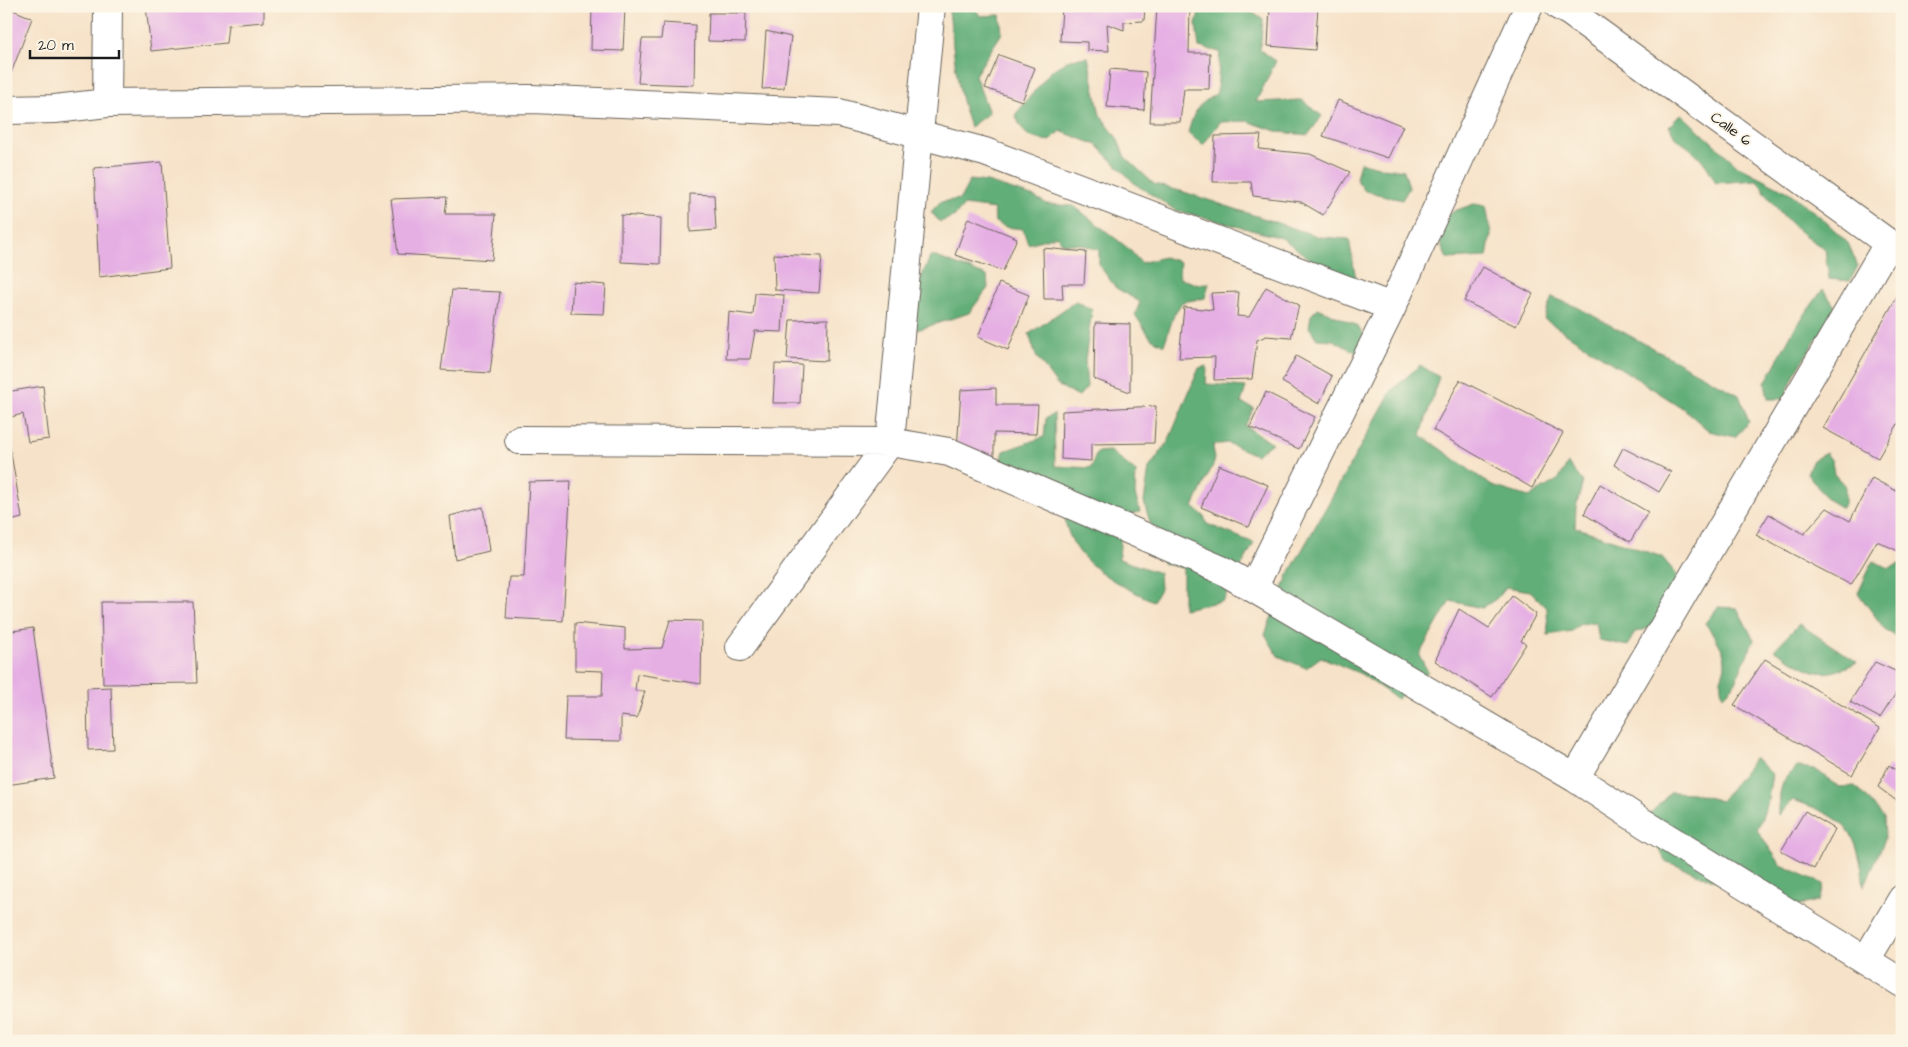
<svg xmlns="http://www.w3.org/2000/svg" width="1908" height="1047" viewBox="0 0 1908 1047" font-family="'Architects Daughter',sans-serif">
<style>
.forest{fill:#62ae78;stroke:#3f654a}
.building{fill:#e5afe4}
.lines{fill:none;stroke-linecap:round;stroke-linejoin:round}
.minor-casing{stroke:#686158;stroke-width:30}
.minor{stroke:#fff;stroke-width:28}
.labels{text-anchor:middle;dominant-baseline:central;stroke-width:4;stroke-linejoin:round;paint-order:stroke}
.street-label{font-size:15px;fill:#1c1c1c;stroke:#fcf5e5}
</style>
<rect width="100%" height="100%" fill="#fcf5e5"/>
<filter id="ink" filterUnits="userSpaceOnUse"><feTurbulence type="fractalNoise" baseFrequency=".02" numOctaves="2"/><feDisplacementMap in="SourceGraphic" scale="10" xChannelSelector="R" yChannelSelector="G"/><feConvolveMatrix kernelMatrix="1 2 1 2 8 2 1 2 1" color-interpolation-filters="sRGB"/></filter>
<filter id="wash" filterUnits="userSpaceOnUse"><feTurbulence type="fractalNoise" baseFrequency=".0096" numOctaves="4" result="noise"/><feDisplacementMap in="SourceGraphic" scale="20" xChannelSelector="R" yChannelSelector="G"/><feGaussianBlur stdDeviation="1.12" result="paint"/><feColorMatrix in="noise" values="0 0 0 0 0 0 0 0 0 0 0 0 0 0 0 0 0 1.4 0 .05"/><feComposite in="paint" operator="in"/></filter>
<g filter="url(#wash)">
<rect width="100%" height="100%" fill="#f6e2c8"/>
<path class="forest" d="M952 6H974L980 16 1000 15 1002 33 975 75 989 113 970 127C956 90 954 50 949 11Z
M1201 6C1225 6 1244 4 1263 20L1260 50 1276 61 1256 102 1302 100 1322 116 1308 135 1279 132 1247 121 1220 122 1203 145 1188 133C1195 108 1196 107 1217 93L1220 52 1199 47 1196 24Z
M1088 57 1100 115 1117 138 1125 157 1154 184 1184 192 1320 237 1349 239 1356 279 1329 273 1282 238 1175 210 1135 184 1097 145 1060 131 1050 141C1027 138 1025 136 1015 115L1051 71 1070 59Z
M1681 114 1738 166 1790 193 1823 219 1848 243 1858 266 1850 281 1829 279 1825 249C1793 230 1777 211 1757 180L1716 183C1710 171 1704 160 1693 151 1680 140 1678 143 1669 126Z
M1360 162 1382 168 1404 170 1409 188 1402 200 1365 191 1356 179Z
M970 180 987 182 1035 197 1047 204 1074 206 1129 249 1141 263 1164 257 1180 262 1179 278 1197 284 1209 283 1205 298 1182 302 1174 315 1164 345 1151 338 1135 315 1140 302 1116 288 1099 265V250L1080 244H1064L1056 236 1028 244 1023 229 1006 227 995 222 994 209 964 205 955 216 940 222 931 212 940 202 960 199Z
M1474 204 1486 206 1491 234 1487 257 1447 259 1440 243 1442 220 1454 211Z
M931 255 987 276 988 288 969 313 917 330 914 294Z
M1823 289 1836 308 1795 373 1784 399H1768L1765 383 1793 331Z
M1552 297 1577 307 1739 395 1749 422 1735 437 1709 431 1684 409 1544 319Z
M1076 301 1092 310 1085 360 1087 387 1079 396 1057 385 1036 356 1029 334Z
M1318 308 1356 325 1364 334 1357 353 1333 340 1317 339 1309 327 1311 315Z
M1420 365 1439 377 1421 435 1492 486 1529 497 1559 479 1568 463 1583 482 1576 507 1575 527 1662 557 1677 575 1684 616 1634 633 1628 646 1599 640 1596 622 1580 624 1572 631 1548 635 1547 608 1530 591 1506 587 1496 599 1482 608 1450 601 1419 655 1428 672 1397 699 1361 674 1321 657 1306 668 1278 656 1265 634 1288 575 1392 390Z
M1207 366 1206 384 1246 387 1241 403 1254 408 1245 426 1272 443 1256 455 1227 443 1213 445 1214 463 1193 507 1204 516 1207 524 1254 543 1223 601 1183 609V568L1162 563 1144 502 1149 468 1168 442 1199 368Z
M1054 414 1055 466 1091 468 1097 452 1110 451 1136 472 1135 494 1140 512 1122 516 1119 559 1159 573 1160 589 1153 601C1121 586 1078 566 1067 528 1063 515 1064 499 1062 486L994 483 1004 451 1044 437 1046 418Z
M1826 453 1832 461 1834 474 1845 486V501L1842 508 1827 499 1807 473 1813 460Z
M1873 561 1889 568 1902 563V639L1886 631 1858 593Z
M1718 607 1737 608 1754 640 1733 686 1723 696C1717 676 1725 677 1725 662 1725 649 1712 633 1705 623Z
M1799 624 1857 662C1818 683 1809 669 1774 650Z
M1755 758 1772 774 1767 805 1757 830 1781 865 1824 884 1819 901 1785 908 1665 861 1646 818 1671 792 1692 793 1721 801Z
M1798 767 1815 769 1839 787 1855 786 1884 817 1885 839 1864 887C1858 830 1847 818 1793 800L1779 815C1779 795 1779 778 1798 767Z"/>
<g id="blocks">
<path class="building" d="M146 6H264V22L228 25 226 43 151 51Z
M1062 6H1145L1144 21 1124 22V30L1107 24 1109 51 1087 50V42L1060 41Z
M1157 6 1190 7 1189 53H1210L1209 89H1184L1180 122H1150Z
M1270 6H1318L1315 50 1268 46Z
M6 7 32 18 10 76 6 74Z
M592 7 625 8 623 51 591 50Z
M709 13H746L745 42 708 41Z
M663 23 695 25 694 85 638 83 642 39H661Z
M766 31 791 37 784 88 762 89Z
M999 55 1035 68 1022 101 985 88Z
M1110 69 1146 72 1144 110 1107 107Z
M1338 100 1403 126 1388 158 1323 136Z
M1261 135 1259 149 1310 154 1350 172 1323 215 1301 202 1253 196 1251 182H1213L1215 136Z
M162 162 170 268 99 277 94 168Z
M690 194 714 195 716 230 690 232Z
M447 197 445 214H496L492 260 398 254 391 199Z
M621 215 661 218 660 264 621 262Z
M968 218 1017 238 1003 271 955 255Z
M1043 248 1086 252 1084 284H1062L1063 299H1044Z
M774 254 822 256 819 293 775 290Z
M1483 267 1533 294 1516 326 1464 301Z
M573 282 606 285 604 314 571 313Z
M999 283 1029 295 1008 350 978 337Z
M1266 287 1299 305 1291 338 1266 336 1257 340 1252 379 1214 380 1215 357 1179 358 1184 307 1213 310 1211 293 1239 292 1237 316 1249 317Z
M452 290 500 292 490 373 441 370Z
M1900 291 1902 417 1878 458 1823 428Z
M755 293 784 295 782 332 755 331 750 359H726L729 312 753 315Z
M828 319 827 361 787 359 790 320Z
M1095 323 1130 324V392L1094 379Z
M1296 356 1332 376 1319 404 1282 382Z
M775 364 802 365 800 403H773Z
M1460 380 1563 433 1532 488 1433 430Z
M43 386 49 439 28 442 23 414 6 418V392Z
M996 388V405H1038L1036 434 994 433V463L957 450 961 390Z
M1266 392 1315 417 1299 449 1250 427Z
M1156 406 1154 443 1091 444V461L1061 459 1062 411Z
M6 424 22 518 6 522Z
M1623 448 1671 472 1659 492 1614 465Z
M1219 465 1268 485 1249 527 1201 507Z
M1872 478 1902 494V553L1877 541 1851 585 1756 535 1769 514 1804 534 1827 508 1850 521Z
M571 481 563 621 506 618 509 577H524L529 482Z
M1600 484 1648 512 1630 542 1584 514Z
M483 507 489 551 455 559 450 516Z
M1512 596 1536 614 1521 641 1526 644 1492 697 1435 661 1459 609 1489 628Z
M101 602H193L197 683 103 684Z
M670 620 702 621 701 684 637 674 635 691H645L637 718 621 716V741L564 740 566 696H602L603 671 575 670V623L625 628V649L662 648Z
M33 628 54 778 6 785V632Z
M1765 659 1880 728 1852 775 1734 705Z
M1875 662 1902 674V684L1880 718 1850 702Z
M111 687 113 749 88 750 87 688Z
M1889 765 1902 774V805L1878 787Z
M1805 811 1835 829 1814 869 1781 851Z"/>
</g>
</g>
<g filter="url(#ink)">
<use href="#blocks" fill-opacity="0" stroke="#686158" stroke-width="1"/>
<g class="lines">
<g class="minor-casing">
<path id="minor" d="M1559 6 1570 12 1902 253
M107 103 108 6
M6 110 55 109 107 103 532 99 839 113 985 152 1392 307
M519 440 890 442 949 452 1224 571 1575 778 1645 824 1902 983
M1253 588 1392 307 1529 6
M740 647 890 442 931 6
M1575 778 1888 244
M1866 960 1902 899"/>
</g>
<use href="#minor" class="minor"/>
</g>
</g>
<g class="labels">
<g class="street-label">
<text transform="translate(1731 129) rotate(36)">Calle 6</text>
</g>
</g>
<rect width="1908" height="1047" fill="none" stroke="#fcf5e5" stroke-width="25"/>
<path d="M30 50v8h89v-8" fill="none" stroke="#1c1c1c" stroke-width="2.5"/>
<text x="38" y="50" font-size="15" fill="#1c1c1c" stroke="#fcf5e5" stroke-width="4" paint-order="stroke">20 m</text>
</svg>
